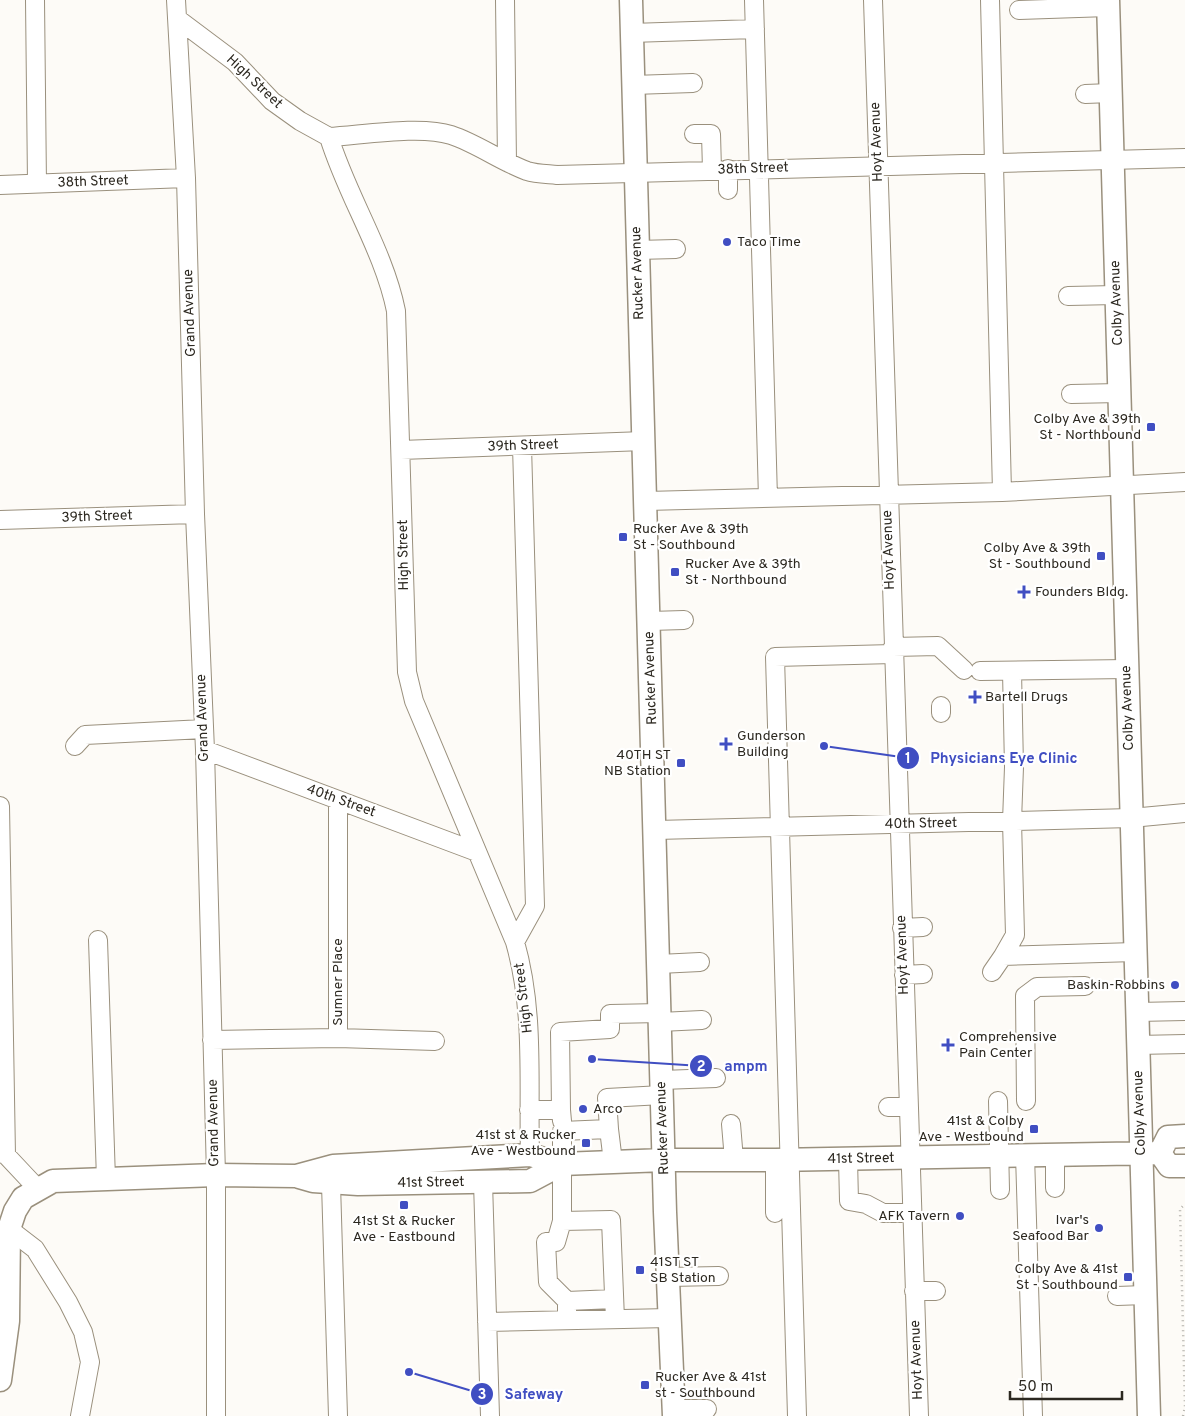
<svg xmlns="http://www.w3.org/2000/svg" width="1185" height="1416" viewBox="0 0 1185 1416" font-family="Overpass,sans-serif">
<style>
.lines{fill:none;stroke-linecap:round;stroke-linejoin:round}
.minor-casing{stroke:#9a907d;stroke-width:20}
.major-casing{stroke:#9a907d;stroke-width:25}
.path{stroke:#b3b1ab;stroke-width:2.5;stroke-dasharray:1 4;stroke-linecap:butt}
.minor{stroke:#fff;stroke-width:18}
.major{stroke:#fff;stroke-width:22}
.poi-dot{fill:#404ec2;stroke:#fff;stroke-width:2}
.labels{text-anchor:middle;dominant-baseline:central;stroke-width:4.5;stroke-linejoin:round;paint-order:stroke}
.street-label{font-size:14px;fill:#2c2820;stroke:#fff}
.poi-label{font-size:14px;fill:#2c2820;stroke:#fff;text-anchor:start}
.leader{fill:none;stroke:#404ec2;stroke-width:2}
.callout-dot{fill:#404ec2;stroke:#fff;stroke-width:2}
.mark-label{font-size:15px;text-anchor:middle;font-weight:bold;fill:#fff}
.callout-label{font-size:15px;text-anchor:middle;font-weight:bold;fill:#404ec2;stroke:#fff;stroke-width:4.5;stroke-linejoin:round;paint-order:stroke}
</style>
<rect width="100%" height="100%" fill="#fdfbf7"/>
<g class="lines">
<g class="minor-casing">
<path id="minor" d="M35 0 37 184
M176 0 186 178 195 514 205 750 216 1175V1416
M505 0 507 162
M754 0 768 498
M873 0 919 1416
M990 0 1002 492
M1019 10 1108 7
M179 20 235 62 272 101 300 121 329 137C347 196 384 251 396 311L407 672 414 701 515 942C535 1012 528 1083 530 1155
M631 33 755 29
M633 85 693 83
M1085 94 1111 93
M694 134H711L712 170
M329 137C363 135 421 125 451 135 478 144 500 161 527 171 536 174 548 174 557 175L1185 158
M0 185 186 178
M728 190V169
M637 250 676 249
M1068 296 1116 295
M1071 394 1119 393
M401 450 644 441
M646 501 1002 492 1185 482
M0 520 195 514
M650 621 684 620
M893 647 938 646 964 670
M980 671 1127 669
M1012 671 1014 767 1012 821 1015 935 1003 956 1135 952
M941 706V713
M75 746 85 735 204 729
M205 750 477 852
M0 806 6 1155
M656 830 1131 818 1185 813
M902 928 923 927
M98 940 106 1179
M515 942 535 906 522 446
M659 964 700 962
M992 972 1003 956
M904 975 923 974
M1137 1012 1185 1011
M660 1022 702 1020
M338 1038V800
M212 1040 338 1038 435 1041
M1137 1045 1185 1044
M662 1080 716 1078
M998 1101 1000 1190
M1026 1101 1025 996 1037 987 1085 986
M888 1107H908
M529 1110H561L562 1121
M561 1110 560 1032 610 1029V1014L660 1013
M731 1124 734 1160
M609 1129 607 1098 662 1095
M0 1153 6 1155 37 1188
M1025 1155 1033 1416
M848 1159 849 1201 866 1204 883 1213H912
M483 1182 490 1416
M331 1184 338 1416
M1055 1188V1155
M775 1213V1160
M562 1221 611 1220 615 1319
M1 1234 9 1229 35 1249 68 1302 83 1332 90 1362 80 1416
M668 1277 719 1276
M914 1291H936
M1117 1296 1145 1295
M567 1301 614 1299
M567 1320V1301L548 1282 546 1242H556L562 1221V1131L609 1129 613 1162
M487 1322 669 1318
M674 1409H707
M797 1416 775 657 893 654"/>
</g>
<g class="major-casing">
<path id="major" d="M631 0 665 1212 674 1416
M1108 0 1149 1416
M1160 1153 1168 1137 1185 1136
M1160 1153 1169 1166H1185
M299 1177 313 1181 358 1184 530 1181 562 1164
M0 1380 8 1321 9 1229 15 1211 23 1198 53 1181 216 1175 296 1176 333 1166 530 1155 562 1164 664 1160H775L1160 1153"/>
</g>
<path class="path" d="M1183 1416 1185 1407 1180 1209 1185 1204"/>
<use href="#minor" class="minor"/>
<use href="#major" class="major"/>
</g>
<g class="poi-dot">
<circle cx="727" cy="242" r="5"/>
<rect x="1146" y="422" width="10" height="10" rx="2.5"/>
<rect x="618" y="532" width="10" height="10" rx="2.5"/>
<rect x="1096" y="551" width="10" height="10" rx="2.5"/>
<rect x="670" y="567" width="10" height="10" rx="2.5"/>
<path d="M1021.5 584.5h5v5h5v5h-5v5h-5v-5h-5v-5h5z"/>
<path d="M972.5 689.5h5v5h5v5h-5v5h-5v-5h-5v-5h5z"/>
<path d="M723.5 736.5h5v5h5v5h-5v5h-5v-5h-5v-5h5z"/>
<rect x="676" y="758" width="10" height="10" rx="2.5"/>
<circle cx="1175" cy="985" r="5"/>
<path d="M945.5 1037.5h5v5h5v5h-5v5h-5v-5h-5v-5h5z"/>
<circle cx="583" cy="1109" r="5"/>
<rect x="1029" y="1124" width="10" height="10" rx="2.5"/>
<rect x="581" y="1138" width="10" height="10" rx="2.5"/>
<rect x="399" y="1200" width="10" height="10" rx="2.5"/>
<circle cx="960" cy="1216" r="5"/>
<circle cx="1099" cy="1228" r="5"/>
<rect x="635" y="1265" width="10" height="10" rx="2.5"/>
<rect x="1123" y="1272" width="10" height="10" rx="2.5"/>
<rect x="640" y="1380" width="10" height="10" rx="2.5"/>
</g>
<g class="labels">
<g class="street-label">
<text transform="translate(254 82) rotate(43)">High Street</text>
<text transform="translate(877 142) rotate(-92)">Hoyt Avenue</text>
<text transform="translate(753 169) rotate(-2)">38th Street</text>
<text transform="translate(93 182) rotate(-2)">38th Street</text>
<text transform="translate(638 273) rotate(-92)">Rucker Avenue</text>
<text transform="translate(1117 303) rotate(-92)">Colby Avenue</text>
<text transform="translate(190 313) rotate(-92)">Grand Avenue</text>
<text transform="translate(523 446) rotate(-2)">39th Street</text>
<text transform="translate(97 517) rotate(-2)">39th Street</text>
<text transform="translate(889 550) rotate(-92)">Hoyt Avenue</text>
<text transform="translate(404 555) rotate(-91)">High Street</text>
<text transform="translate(651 678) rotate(-92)">Rucker Avenue</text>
<text transform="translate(1128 708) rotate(-92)">Colby Avenue</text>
<text transform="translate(203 718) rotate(-92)">Grand Avenue</text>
<text transform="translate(341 801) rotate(20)">40th Street</text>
<text transform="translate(921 824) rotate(-1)">40th Street</text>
<text transform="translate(903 955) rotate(-92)">Hoyt Avenue</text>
<text transform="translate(338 982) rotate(-90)">Sumner Place</text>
<text transform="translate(524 998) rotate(-97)">High Street</text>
<text transform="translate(1140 1113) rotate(-92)">Colby Avenue</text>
<text transform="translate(214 1123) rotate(-91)">Grand Avenue</text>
<text transform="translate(663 1128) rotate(-92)">Rucker Avenue</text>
<text transform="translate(861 1159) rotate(-1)">41st Street</text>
<text transform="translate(431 1183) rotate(-1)">41st Street</text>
<text transform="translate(917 1360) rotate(-92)">Hoyt Avenue</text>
</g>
<g class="poi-label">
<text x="737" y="242">Taco Time</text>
<text x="1141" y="419" text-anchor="end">Colby Ave &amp; 39th<tspan x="1141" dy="16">St - Northbound</tspan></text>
<text x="633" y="529">Rucker Ave &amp; 39th<tspan x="633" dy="16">St - Southbound</tspan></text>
<text x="1091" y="548" text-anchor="end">Colby Ave &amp; 39th<tspan x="1091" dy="16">St - Southbound</tspan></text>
<text x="685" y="564">Rucker Ave &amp; 39th<tspan x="685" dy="16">St - Northbound</tspan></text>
<text x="1035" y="592">Founders Bldg.</text>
<text x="985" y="697">Bartell Drugs</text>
<text x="737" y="736">Gunderson<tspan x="737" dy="16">Building</tspan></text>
<text x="671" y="755" text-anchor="end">40TH ST<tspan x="671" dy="16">NB Station</tspan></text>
<text x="1165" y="985" text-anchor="end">Baskin-Robbins</text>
<text x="959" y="1037">Comprehensive<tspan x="959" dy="16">Pain Center</tspan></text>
<text x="593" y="1109">Arco</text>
<text x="1024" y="1121" text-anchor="end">41st &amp; Colby<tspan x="1024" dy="16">Ave - Westbound</tspan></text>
<text x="576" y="1135" text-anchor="end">41st st &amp; Rucker<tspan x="576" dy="16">Ave - Westbound</tspan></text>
<text x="950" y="1216" text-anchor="end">AFK Tavern</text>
<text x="1089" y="1220" text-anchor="end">Ivar's<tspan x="1089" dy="16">Seafood Bar</tspan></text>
<text x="404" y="1221" text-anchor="middle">41st St &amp; Rucker<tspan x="404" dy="16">Ave - Eastbound</tspan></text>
<text x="650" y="1262">41ST ST<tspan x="650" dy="16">SB Station</tspan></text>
<text x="1118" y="1269" text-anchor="end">Colby Ave &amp; 41st<tspan x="1118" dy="16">St - Southbound</tspan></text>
<text x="655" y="1377">Rucker Ave &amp; 41st<tspan x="655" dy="16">st - Southbound</tspan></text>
</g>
</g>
<path class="leader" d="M824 746L908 758M592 1059L701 1066M409 1372L482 1394"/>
<g class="callout-dot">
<circle cx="824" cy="746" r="5"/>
<circle cx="592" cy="1059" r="5"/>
<circle cx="409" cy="1372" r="5"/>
<circle cx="908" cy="758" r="12"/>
<circle cx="701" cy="1066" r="12"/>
<circle cx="482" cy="1394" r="12"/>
</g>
<g class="mark-label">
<text x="908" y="763">1</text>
<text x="701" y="1071">2</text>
<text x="482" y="1399">3</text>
</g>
<g class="callout-label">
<text x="1004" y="763">Physicians Eye Clinic</text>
<text x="746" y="1071">ampm</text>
<text x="534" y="1399">Safeway</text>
</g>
<path d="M1010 1391v8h112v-8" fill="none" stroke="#2c2820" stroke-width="2.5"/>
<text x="1018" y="1391" font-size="15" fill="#2c2820" stroke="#ffffff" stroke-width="4" paint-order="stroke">50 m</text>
</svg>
